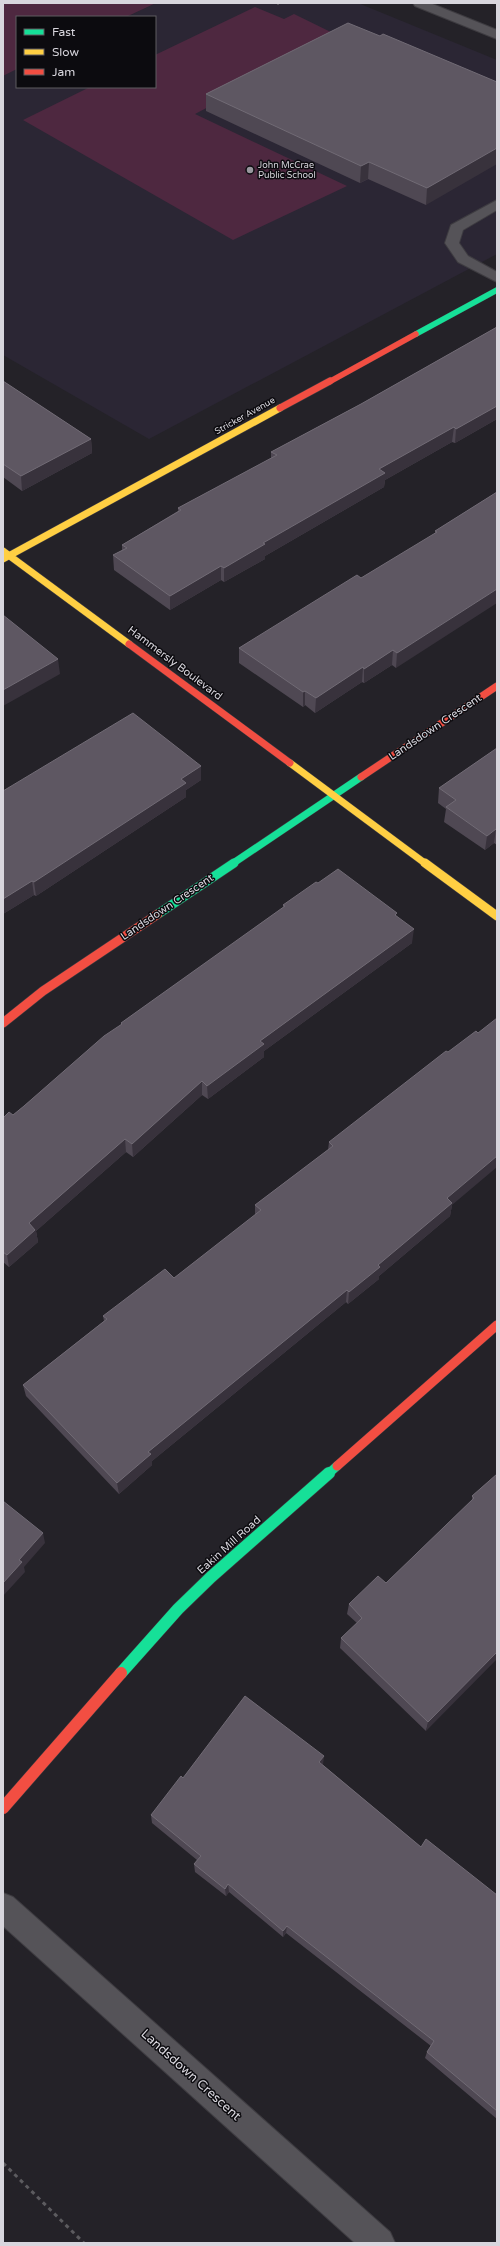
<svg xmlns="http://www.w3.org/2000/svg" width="500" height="2246" viewBox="0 0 500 2246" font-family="'Varela Round',sans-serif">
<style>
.built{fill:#2b2634}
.green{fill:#4e2840}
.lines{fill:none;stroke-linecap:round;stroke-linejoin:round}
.lane-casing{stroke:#3e3c41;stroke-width:2}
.street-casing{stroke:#3e3c41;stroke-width:2}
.fast-far3-casing{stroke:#3e3c41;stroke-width:6}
.fast-far2-casing{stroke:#3e3c41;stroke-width:8}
.fast-far1-casing{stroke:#3e3c41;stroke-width:10}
.fast-casing{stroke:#3e3c41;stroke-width:13}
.slow-far1-casing{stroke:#3e3c41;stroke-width:8}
.slow-casing{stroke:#3e3c41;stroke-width:10}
.jam-far3-casing{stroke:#3e3c41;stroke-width:6}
.jam-far2-casing{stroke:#3e3c41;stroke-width:8}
.jam-far1-casing{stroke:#3e3c41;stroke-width:10}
.jam-casing{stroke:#3e3c41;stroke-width:13}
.path-far1{stroke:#5c5b5f;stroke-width:1.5;stroke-dasharray:2 2;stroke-linecap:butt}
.path{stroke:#5c5b5f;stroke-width:3;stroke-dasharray:4 4;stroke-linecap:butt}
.lane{fill:#555358;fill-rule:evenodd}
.street{fill:#555358;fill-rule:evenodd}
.fast-far3{stroke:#16e098;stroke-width:5.5}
.fast-far2{stroke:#16e098;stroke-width:7}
.fast-far1{stroke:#16e098;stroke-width:9}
.fast{stroke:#16e098;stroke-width:12}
.slow-far1{stroke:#ffcf43;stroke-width:7}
.slow{stroke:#ffcf43;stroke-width:9}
.jam-far3{stroke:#f24e42;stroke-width:5.5}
.jam-far2{stroke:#f24e42;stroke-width:7}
.jam-far1{stroke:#f24e42;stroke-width:9}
.jam{stroke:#f24e42;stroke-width:12}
.wall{fill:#4f4853}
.shaded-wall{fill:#38323c}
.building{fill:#5e5762;stroke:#716b75}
.poi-dot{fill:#99979e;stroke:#0c0b0f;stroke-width:1.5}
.labels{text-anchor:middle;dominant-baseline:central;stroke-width:3;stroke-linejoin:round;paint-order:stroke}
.far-poi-label{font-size:9px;fill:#d8d6dd;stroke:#0c0b0f;text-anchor:start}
.far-street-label{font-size:9px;fill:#d8d6dd;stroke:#0c0b0f}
.street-label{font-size:11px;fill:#d8d6dd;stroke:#0c0b0f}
.near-street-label{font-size:13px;fill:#d8d6dd;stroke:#0c0b0f}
</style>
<rect width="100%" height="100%" fill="#242228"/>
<path class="built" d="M156 3H358L497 60V254L149 439 3 355V76L17 69V87H155V17H126Z"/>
<path class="green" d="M3 3H156L126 17H17V69L3 76Z
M255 7 284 19 294 14 341 37 195 114 347 186 233 240 23 120 90 87H155V55Z"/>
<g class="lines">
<g class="lane-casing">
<path id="lane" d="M497 200V210L463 230 459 243 468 256 497 272V282L458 262 445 243 451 225Z"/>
</g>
<g class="street-casing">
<path id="street" d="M413 3H430L497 30V39L415 6Z
M3 1893 13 1897 390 2232 395 2243H355L3 1926Z"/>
</g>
<g class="fast-far3-casing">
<path id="fast-far3" d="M416 334 497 290"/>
</g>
<g class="fast-far2-casing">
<path id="fast-far2" d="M232 864 361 777"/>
</g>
<g class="fast-far1-casing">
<path id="fast-far1" d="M158 914 234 863
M328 1474 337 1466"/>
</g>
<g class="fast-casing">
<path id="fast" d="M121 1673 178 1609 211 1577 329 1473"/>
</g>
<g class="slow-far1-casing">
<path id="slow-far1" d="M3 551 129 644
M3 559 280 408
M290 763 426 864"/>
</g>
<g class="slow-casing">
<path id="slow" d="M425 863 497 916"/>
</g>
<g class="jam-far3-casing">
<path id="jam-far3" d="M329 382 416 334"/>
</g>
<g class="jam-far2-casing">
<path id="jam-far2" d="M280 408 330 381
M129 644 290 763
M361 777 497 686"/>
</g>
<g class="jam-far1-casing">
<path id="jam-far1" d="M3 1023 43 991 158 914
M337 1466 497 1325"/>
</g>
<g class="jam-casing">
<path id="jam" d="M3 1808 121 1673"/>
</g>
<path class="path-far1" d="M278 3V5"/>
<path class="path" d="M3 2163 84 2243"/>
<use href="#lane" class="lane"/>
<use href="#street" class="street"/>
<use href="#fast-far3" class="fast-far3"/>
<use href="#fast-far2" class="fast-far2"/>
<use href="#fast-far1" class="fast-far1"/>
<use href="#fast" class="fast"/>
<use href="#slow-far1" class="slow-far1"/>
<use href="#slow" class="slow"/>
<use href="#jam-far3" class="jam-far3"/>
<use href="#jam-far2" class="jam-far2"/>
<use href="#jam-far1" class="jam-far1"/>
<use href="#jam" class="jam"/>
</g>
<path class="wall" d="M380 36 497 82 426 205 368 179 360 183 206 111V94Z
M497 327V419L455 443 452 442 385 480 384 487 265 556V559L224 582 221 580 170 610 114 570 113 555 122 550V545L178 511V508L271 459V452L361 404Z
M3 381 91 439 92 453 22 491 3 477Z
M497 492 396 668 392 665 364 683 362 682 315 713 305 705 303 707 239 663V648L361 578 435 534V531Z
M497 748V845L494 843 485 850 444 822 446 809 438 803 439 788Z
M201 766V780L186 790V797L36 896 34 895 3 914V791Z
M318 883 397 916 412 943 264 1051V1057L208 1099 202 1095 133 1157 126 1152 36 1231 38 1242 9 1267 3 1262V1118L13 1115 24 1106 121 1025V1023L283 908V905Z
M329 1142 452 1205 450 1216 379 1276V1279L348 1304 346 1302 152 1461V1465L119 1494 26 1396 23 1385 104 1321 103 1316 174 1278 255 1215V1205L328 1150Z
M497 1474 426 1731 340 1648 341 1638 357 1623 347 1614 349 1604 386 1583 472 1500V1496Z
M323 1765 421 1847 497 1895V2119L425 2058 427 2052 431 2046 286 1933 283 1937 229 1892 226 1896 195 1872 194 1864 197 1860 152 1823 151 1815 183 1778Z"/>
<path class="shaded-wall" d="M497 148V164L426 205 427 188Z
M369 162 368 179 360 183 361 166Z
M497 406V419L455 443 456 429Z
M454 427 452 442 385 480 384 487 265 556V559L224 582V568L379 469Z
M91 439 92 453 22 491 21 476Z
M221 566V580L170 610V596Z
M497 589V603L396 668 397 653Z
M393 650 392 665 364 683V669Z
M58 659 60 674 3 706V690Z
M363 667 362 682 315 713 316 698Z
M305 691V705L303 707V692Z
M201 766V780L186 790V797L36 896 34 882 181 779Z
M496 829 494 843 485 850 487 836Z
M32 881 34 895 3 914V899Z
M414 929 412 943 264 1051V1057L208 1099 207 1086 260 1041Z
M202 1081V1095L133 1157 132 1144Z
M125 1139 126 1152 36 1231 38 1242 9 1267 7 1255 29 1223Z
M497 1156V1167L452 1205 450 1216 379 1276V1279L348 1304 349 1292 378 1265 447 1198Z
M347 1290 346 1302 152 1461V1465L119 1494 117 1483 148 1452Z
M43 1533 45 1543 24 1567 25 1572 3 1596V1583L19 1560Z
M497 1652V1659L426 1731 428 1722Z
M324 1756 323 1765 319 1762Z
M228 1884 229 1892 226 1896 225 1889Z
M287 1926 286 1933 283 1937V1931Z"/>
<path class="building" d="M348 23 380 36 383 34 497 82V148L427 188 369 162 361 166 206 94Z
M497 327V406L456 429 454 427 379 469 385 473 263 543 265 544 224 568 221 566 170 596 113 555 127 548 122 545 181 510 178 508 277 455 271 452 361 404Z
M3 381 91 439 21 476 3 464Z
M497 492V589L397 653 393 650 364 669 363 667 316 698 305 691 303 692 239 648 357 575 361 578 437 532 435 531Z
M3 615 58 659 3 690Z
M133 713 201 766 181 779 186 783 34 882 32 881 3 899V791Z
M497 748V829H496L487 836 446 807 456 800 439 788Z
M338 869 397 913 395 915 414 929 260 1041 264 1044 207 1086 202 1081 132 1144 125 1139 29 1223 35 1230 7 1255 3 1252V1118L9 1112 13 1115 24 1106 104 1036 122 1024 121 1023 285 906 283 905 316 882 318 883Z
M497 1018V1156L447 1198 452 1203 378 1265 380 1267 349 1292 347 1290 148 1452 151 1454 117 1483 23 1385 107 1319 103 1316 165 1269 174 1278 261 1210 255 1205 333 1146 329 1142 446 1051 448 1052 476 1031 478 1033Z
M497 1474V1652L428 1722 341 1638 362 1618 349 1604 378 1576 386 1583 474 1498 472 1496Z
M3 1501 43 1533 19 1560 22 1562 3 1583Z
M245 1696 324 1756 319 1762 421 1847 426 1839 497 1895V2111L427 2052 434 2041 287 1926 283 1931 228 1884 225 1889 194 1864 201 1856 151 1815 181 1776 183 1778Z"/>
<circle class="poi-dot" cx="250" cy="170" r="4"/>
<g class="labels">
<g class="far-poi-label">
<text x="258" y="165">John McCrae<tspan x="258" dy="10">Public School</tspan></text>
</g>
<g class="far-street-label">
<text transform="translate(245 416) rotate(-29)">Stricker Avenue</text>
</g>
<g class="street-label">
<text transform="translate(175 663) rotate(37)">Hammersly Boulevard</text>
<text transform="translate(435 727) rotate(-34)">Landsdown Crescent</text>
<text transform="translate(167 907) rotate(-34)">Landsdown Crescent</text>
<text transform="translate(229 1545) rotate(-42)">Eakin Mill Road</text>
</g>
<g class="near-street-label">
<text transform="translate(191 2075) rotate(42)">Landsdown Crescent</text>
</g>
</g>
<rect width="500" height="2246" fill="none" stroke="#d8d6dd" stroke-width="8"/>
<rect x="16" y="16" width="140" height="72" fill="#0c0b0f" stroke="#5e5c61"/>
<rect x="24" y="29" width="20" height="6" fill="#16e098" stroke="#5e5c61"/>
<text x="52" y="36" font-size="12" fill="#d8d6dd">Fast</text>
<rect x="24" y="49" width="20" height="6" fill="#ffcf43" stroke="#5e5c61"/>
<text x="52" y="56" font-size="12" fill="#d8d6dd">Slow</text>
<rect x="24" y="69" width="20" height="6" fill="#f24e42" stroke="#5e5c61"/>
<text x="52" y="76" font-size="12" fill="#d8d6dd">Jam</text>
</svg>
